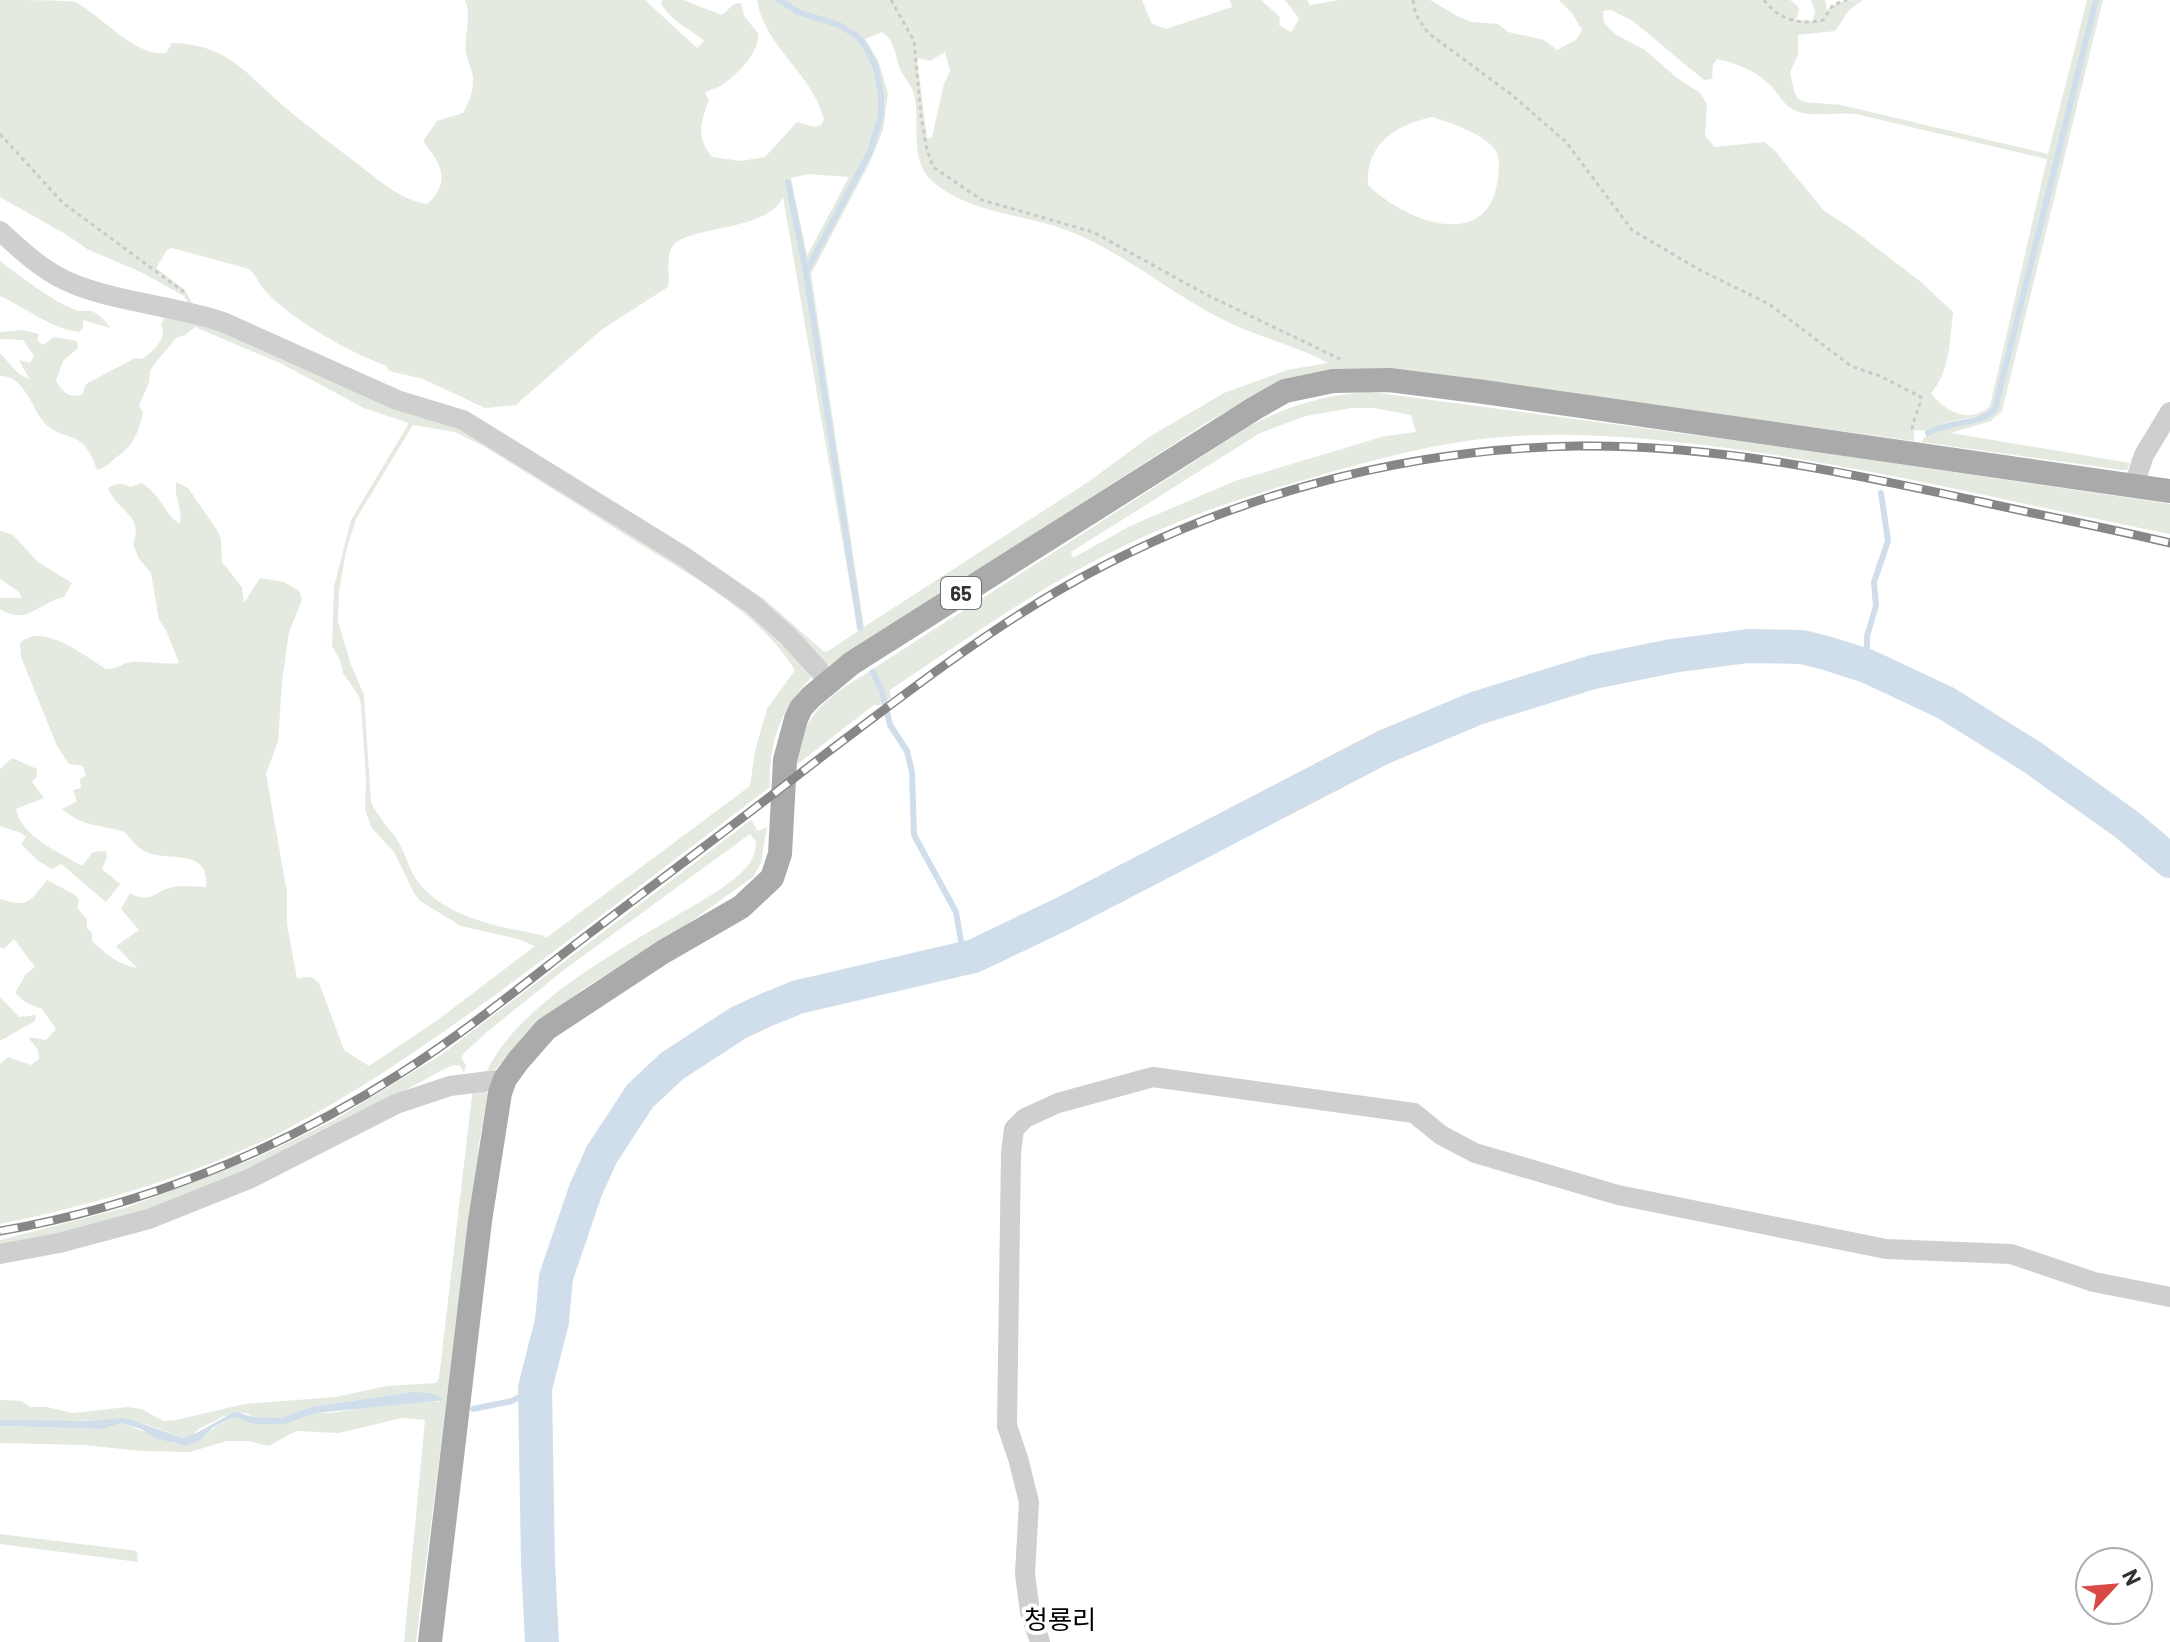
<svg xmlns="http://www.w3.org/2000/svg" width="2170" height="1642" viewBox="0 0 2170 1642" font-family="Barlow,'Noto Sans KR',sans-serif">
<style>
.green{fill:#e4eadf;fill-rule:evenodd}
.water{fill:#d0deeb}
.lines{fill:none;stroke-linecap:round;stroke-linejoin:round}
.stream{stroke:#d0deeb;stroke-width:6}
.river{stroke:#d0deeb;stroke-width:34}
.path{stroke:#c9c9c9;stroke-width:3;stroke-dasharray:4 4;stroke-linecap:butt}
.minor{stroke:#cfcfcf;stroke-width:20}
.major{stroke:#aaa;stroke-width:24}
.rail-casing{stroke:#878787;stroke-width:9}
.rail{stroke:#fff;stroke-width:6;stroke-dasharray:18;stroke-linecap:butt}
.labels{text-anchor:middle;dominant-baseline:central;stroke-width:8;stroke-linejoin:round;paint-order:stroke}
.shield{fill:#fff;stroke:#707070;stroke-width:2}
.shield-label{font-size:20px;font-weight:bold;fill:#323232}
.quarter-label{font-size:26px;fill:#000;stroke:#fff}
</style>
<rect width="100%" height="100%" fill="#fff"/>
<path class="green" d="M0 0C15 0 65 0 75 2 100 14 136 58 166 53L172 43C226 44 245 72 281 104 308 127 336 147 364 169 384 184 402 200 427 204 452 181 441 164 423 141L437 121 463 113C468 103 473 93 473 82 474 73 469 66 467 57 462 37 473 19 465 0H645L697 48 704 41C689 28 669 20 661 3L662 0H683L722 15 734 4 741 3 744 16 758 33C760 53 738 74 722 85 716 89 711 88 705 93L709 100C701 123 695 135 712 157L741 161 765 157 797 122 814 127 821 125 824 119C812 73 765 48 757 0H1142L1152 24 1166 29 1232 7 1230 0H1261L1280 17 1279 25 1291 32 1299 19 1285 0H1307L1310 5 1339 0H1430L1459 17 1472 22 1498 24 1508 32 1544 40 1557 50 1576 40 1582 30 1572 13 1559 0H1790L1798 6 1799 11 1796 20 1813 21 1815 11 1811 0H1825L1827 10C1837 0 1849 0 1863 0L1849 10 1835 31 1798 35V55L1790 72 1794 91 1798 99 1805 102 1841 105 2048 154 2087 0H2094L1994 408 1990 413 1945 423 1927 431 1914 430V441L1382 368 1263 390 1203 425 831 665 826 664 693 551 764 599 823 651 827 652 858 631 783 197C766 234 682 224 671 249 666 260 670 275 668 287L601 330 516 405 485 408 423 379 389 371 386 366C342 348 302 326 268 294 259 286 257 276 249 269L172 248 167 250 156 268 185 290 194 307 190 306 184 296 143 273 87 249 67 235 0 197ZM1611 10 1633 21 1704 80 1712 79 1713 65 1717 59C1735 63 1754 70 1768 83 1779 93 1783 107 1799 112 1812 117 1838 112 1856 114L2047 159 1990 406C1970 425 1945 412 1931 393 1950 372 1950 339 1953 312L1921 282 1848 226 1824 211 1775 151 1765 142 1715 147 1705 136 1707 104 1700 93 1677 78 1645 50 1615 34 1604 23 1603 11ZM882 32C895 40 895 55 900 69 904 78 912 85 914 95 921 123 908 160 933 182 971 214 1025 214 1069 231 1122 252 1167 290 1216 316 1252 336 1294 344 1328 363L1287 370 1224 393 1149 437 1091 480 864 627 811 274 870 162 883 130 888 93 878 60 865 39ZM945 52 950 71 944 84 932 137 927 139 917 58 930 61ZM1432 117C1451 123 1479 132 1493 147 1501 156 1499 166 1498 177 1490 255 1404 221 1368 185 1365 145 1395 125 1432 117ZM809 174 849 177 807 256 791 178Z
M2098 0H2103L2002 411 1991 421 1951 433 2130 463 2127 470H2122L1921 442C1939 416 1978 432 1996 409Z
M0 261C20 276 55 303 78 311 82 312 86 310 91 311 98 313 107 322 110 328L83 320V328L79 332C50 328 26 308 0 296Z
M104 300 190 318 453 423 731 594 806 666 811 678C781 707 768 745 770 787 698 842 626 897 553 952 467 1016 382 1079 287 1129 197 1175 98 1204 0 1224V1064L8 1057 31 1065 39 1059 38 1050 28 1037 46 1040 56 1029 42 1009 27 1003 15 993 26 974 35 967 14 939 4 949 0 947V899C29 908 29 902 47 880L75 895 79 900 77 908 87 919V928L92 933V941C106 954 118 965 137 968L116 946 139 930 121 909 130 893C153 905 153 891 173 887 184 885 196 887 206 887 210 849 172 861 149 853 139 850 132 841 125 832 100 824 84 828 62 809L77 801 73 790 81 788 80 779 86 775 83 766 69 764 57 746 21 657 20 643C42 621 85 656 106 669 117 670 122 663 132 662 148 661 163 665 179 663L166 630 159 620 151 573 139 559 133 544C145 515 116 511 108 488 116 483 122 482 130 487L142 483C161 495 165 515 180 524 183 509 174 498 176 482L188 488 217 530 221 539 222 562 242 587 244 603 260 578 284 582 299 591 302 600 289 632 282 682 278 741 266 774 287 892V924L297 978 311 977 319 983 344 1050 369 1066 439 1019 535 946 518 939 461 926 420 901 414 893 394 852 371 827 365 809 366 778 361 705 359 696 343 673 340 660 332 646 334 587 351 520 409 423 364 408 282 364 195 327 185 335 176 338 157 361 150 371 149 382 139 406 143 412C139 431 134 445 118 456 110 462 108 467 97 470 83 424 62 445 42 420 31 405 23 375 0 376V353L18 373 30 380 19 360 30 363 34 356 23 340 0 339V332L22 330 39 334 37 340 43 345 54 337 77 341 78 348 63 361 56 381C63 392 68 398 82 395L86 384 135 358 142 359C153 351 168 339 161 325L164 318ZM413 425 455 432 485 447C535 478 585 509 635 541 694 577 757 611 795 670L767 709 755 751 750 786 546 938 542 935C499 927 446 918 418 882 409 870 406 855 399 843 390 828 378 818 371 802L364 695 351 665 338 621 339 592 346 551 356 519Z
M1371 392 1747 442 2170 504V534C2017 504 1866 465 1711 446 1647 438 1580 432 1515 436 1443 440 1373 460 1304 480 1242 497 1184 517 1126 545 1042 585 967 639 890 690L891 698 880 705H874L795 766 807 725 819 708 837 692 1248 427C1287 406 1326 394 1371 392ZM1352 408H1374L1411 415 1416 432 1385 436 1235 481 1130 526 1073 558 1071 552 1260 433 1306 416Z
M0 531 13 535 38 562 72 583 64 597C37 604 26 626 0 609V598H22L19 592 0 579Z
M12 758 37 769V776L32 782 44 798 16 809C21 837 61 853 82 866L93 852 106 851 107 857 102 869 120 884 106 902 61 864 52 869 37 860 21 844 26 837 21 833 0 826V769Z
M751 820 758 831 767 827 761 863 753 877 683 927 586 987 534 1025 496 1069 487 1071C517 1006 614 953 674 917 696 904 721 891 740 874 751 864 755 856 756 842L750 834 565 969 488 1031 464 1053 461 1058 466 1065 464 1073 460 1066 454 1065 444 1069 299 1149 157 1208 0 1248V1240L128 1207 256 1158 334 1120 441 1055Z
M0 997 19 1017 36 1015 35 1021 0 1041Z
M473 1087 486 1090 488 1094 480 1137 416 1642H404L425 1420 402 1418 339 1433 296 1431 269 1446 249 1441H227L190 1452 142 1451 84 1445 0 1443V1426L102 1429 122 1423 176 1444 201 1440 212 1429 231 1418 238 1417 253 1424H286L317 1413H332L385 1404 433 1401 441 1402 411 1392 311 1407 280 1418 253 1417 246 1413 224 1416 199 1429 190 1437 183 1438 146 1424 109 1420 27 1422 0 1420V1400L21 1401 30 1407H47L73 1413 127 1407 142 1409 163 1421 176 1420 245 1404 336 1397 387 1386 436 1383 439 1378Z
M0 1534 137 1551 138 1562 0 1544Z"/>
<path class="water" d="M411 1392 430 1393 441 1397 443 1400 317 1413 286 1424H253L238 1418H231L212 1428 201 1440 186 1446 155 1438 141 1429 122 1423 102 1429 0 1426V1420L84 1421 126 1418 183 1438C195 1436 221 1418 235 1412L253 1417 280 1418 311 1407Z"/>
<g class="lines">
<path class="stream" d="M779 0 798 12 839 25 857 36 866 47 876 68 881 94V116L870 152 807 270
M788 182 806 272 860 628
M1928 433C1948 421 1981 425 1995 409L2096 0
M1867 666V636L1876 606 1874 582 1888 541 1881 493
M873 672 882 691 890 725 907 751 912 772 914 835 956 912 962 947 974 956
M473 1409 512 1401 535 1388"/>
<path class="river" d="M542 1642 538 1562 535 1388 552 1321 556 1277 586 1189 602 1154 640 1096 672 1066 738 1023 766 1010 798 997 974 956 1062 914 1384 747 1477 708 1593 672 1672 656 1748 646 1802 647 1826 653 1867 666 1946 703 2032 757 2126 824 2170 861"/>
<path class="path" d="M891 0 914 41 921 116 927 150 933 167 982 200 1093 232 1207 295 1340 359
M1413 0 1416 15 1428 33 1512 95 1566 142 1632 230 1698 269 1769 304 1851 366 1880 376 1921 397C1920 410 1912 419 1912 432
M1764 0C1778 19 1800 26 1823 20L1833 5 1847 0
M0 134 63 203 184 292"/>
<path class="minor" d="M0 231C23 252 46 274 76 285 123 303 175 306 223 322L397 400 463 420 683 556 752 604 788 636 828 680
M2134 485 2144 455 2170 412
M0 1254 59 1243 149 1219 249 1179 396 1104 450 1086 505 1079
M1040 1642 1030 1612 1025 1574 1029 1502 1018 1458 1007 1426 1011 1153 1014 1129 1025 1118 1058 1103 1153 1077 1414 1113 1441 1135 1475 1153 1618 1195 1886 1249 2011 1254 2094 1282 2170 1297"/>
<path class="major" d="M430 1642 480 1221 500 1093 505 1079 518 1061 546 1029 663 952 741 907 772 878 780 854 785 760 796 719 801 708 811 697 852 663 1255 408 1285 391 1333 381 1389 380 1484 392 2170 491"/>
<g class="rail-casing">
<path id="rail" d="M0 1231C140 1207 281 1150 401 1073 469 1030 531 978 594 930 671 872 748 814 824 755 901 697 978 637 1061 589 1217 499 1397 449 1577 446 1714 444 1849 473 1982 502 2044 516 2108 528 2170 543"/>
</g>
<use href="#rail" class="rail"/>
</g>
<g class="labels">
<rect class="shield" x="941" y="577" width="40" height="32" rx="6"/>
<g class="shield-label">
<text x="961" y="593">65</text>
</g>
<g class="quarter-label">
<text x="1060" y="1618">청룡리</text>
</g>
</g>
<g transform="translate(2114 1586) rotate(64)"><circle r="38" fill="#ffffff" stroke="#adadad" stroke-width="2"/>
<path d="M0-6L14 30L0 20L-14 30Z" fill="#d94a44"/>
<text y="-12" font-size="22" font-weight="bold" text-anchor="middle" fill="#323232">N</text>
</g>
</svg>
